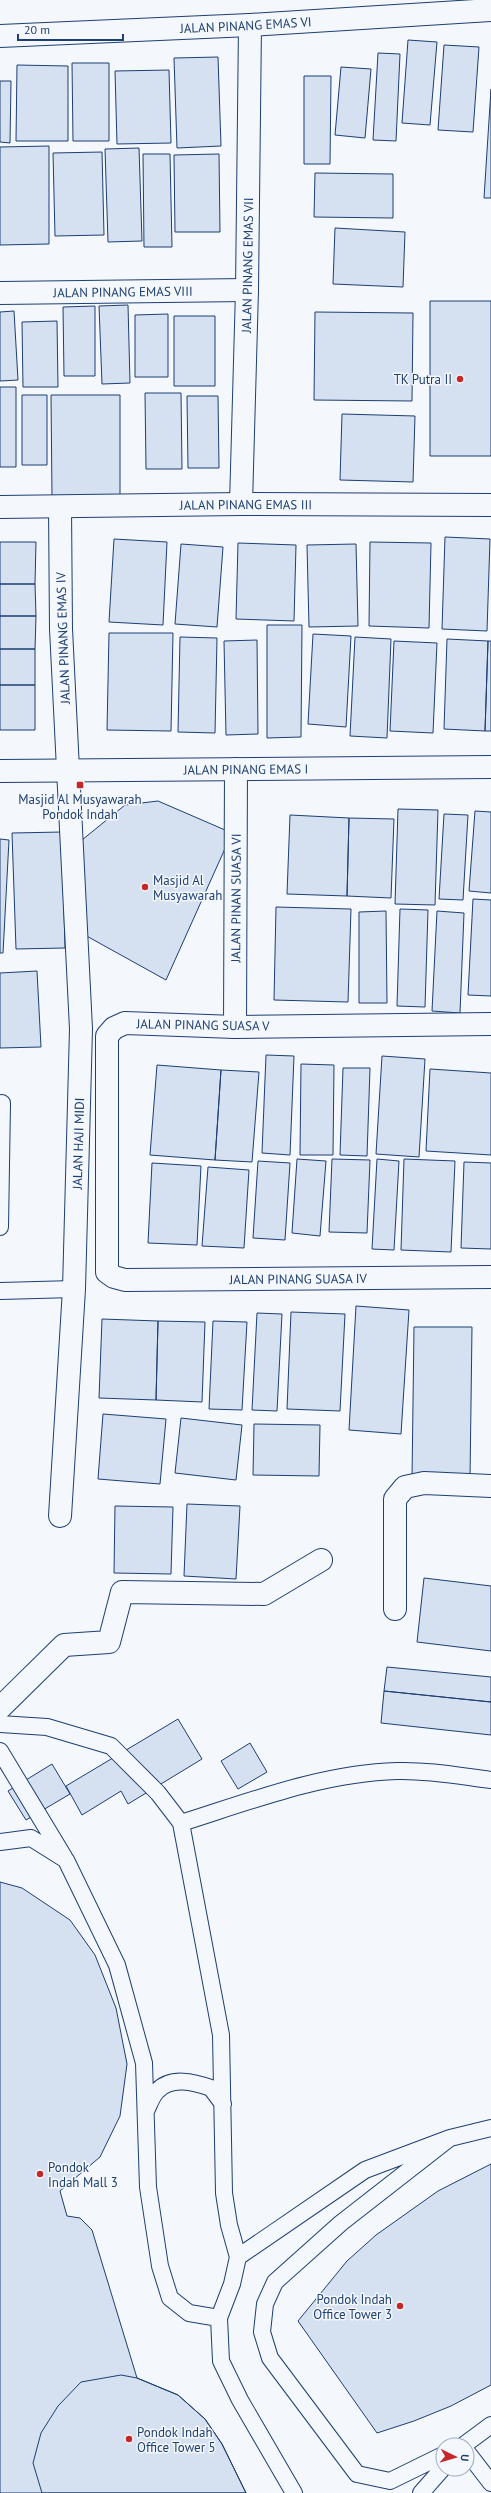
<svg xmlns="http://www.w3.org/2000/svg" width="491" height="2493" viewBox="0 0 491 2493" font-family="'PT Sans',sans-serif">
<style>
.building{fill:#d5e0f0;stroke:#1d3f73}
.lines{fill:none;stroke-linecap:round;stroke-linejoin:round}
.service-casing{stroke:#1d3f73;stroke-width:18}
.minor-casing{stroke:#1d3f73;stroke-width:24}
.service{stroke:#f4f7fb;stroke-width:16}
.minor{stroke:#f4f7fb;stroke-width:22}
.poi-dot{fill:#c62828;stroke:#f4f7fb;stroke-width:1.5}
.labels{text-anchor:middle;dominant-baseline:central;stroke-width:3;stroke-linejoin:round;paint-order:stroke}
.street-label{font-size:13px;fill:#1d3f73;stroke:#f4f7fb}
.poi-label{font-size:13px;fill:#1d3f73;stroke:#f4f7fb;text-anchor:start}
</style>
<rect width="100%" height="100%" fill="#f4f7fb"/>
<path class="building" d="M408 40 437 42 430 125 402 123Z
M444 45 479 47 473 132 438 130Z
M378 53 400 54 396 141 373 140Z
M218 57 221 146 177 148 174 58Z
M72 63H109V141H73Z
M17 65 68 66V141H16Z
M341 67 371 69 365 138 335 135Z
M169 70 171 143 117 144 115 71Z
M304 76H331L330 164H304Z
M0 81H11L10 143 0 142Z
M491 89V198H484Z
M49 146V244L0 245V147Z
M139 148 142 241 108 242 105 149Z
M102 152 104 235 55 236 53 153Z
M143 154H170L172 247H144Z
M219 154 220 232H175L174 155Z
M315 173 393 174V218L314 217Z
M335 228 405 232 403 287 333 284Z
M430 301H491V456H430Z
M128 305 130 383 102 384 99 306Z
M95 306V376H64L63 307Z
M14 311 18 380 0 381V312Z
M315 312 413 313 412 401 314 400Z
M168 314V377H135V315Z
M174 316H215V386H174Z
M57 321 58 387H23L22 322Z
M0 387H16V467H0Z
M145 393H181L182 469H146Z
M22 395H47V465H22Z
M51 395H120V497L52 498Z
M187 396H218L219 468H188Z
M342 414 415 416 413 482 340 480Z
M445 537 490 539 487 631 442 629Z
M114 539 167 542 163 625 109 622Z
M0 542H36L35 584H0Z
M370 542 431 543 429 628 369 626Z
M238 543 296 545 294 621 236 619Z
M181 544 223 547 217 627 175 624Z
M356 544 358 626 309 627 307 545Z
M0 584H35L36 616H0Z
M0 616H36L35 649H0Z
M267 625H302L301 737 267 738Z
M109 633H173L171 731 107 730Z
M313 634 351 636 346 727 308 724Z
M180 637 217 638 215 733 178 732Z
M355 637 391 639 387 738 350 736Z
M447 639 488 641 485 731 444 729Z
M257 640 258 734 226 735 224 641Z
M394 641 437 643 433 733 390 731Z
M488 641H491V731H485Z
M0 649H35V685H0Z
M0 685H35V730H0Z
M158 801 232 833 166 980 83 934 82 840 125 805Z
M398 809 438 810 435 905 395 904Z
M475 811 491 812V893L469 891Z
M444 814 468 815 463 900 439 899Z
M290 815 349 818 347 896 287 894Z
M349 818 394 819 391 898 347 896Z
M62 832 65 948 16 949 12 833Z
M0 839 9 840 3 953H0Z
M473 899 491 900V996L468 995Z
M276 907 351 909 348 1002 274 1000Z
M400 909 428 910 425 1007 397 1006Z
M386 911 387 1003H359V912Z
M437 911 464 913 460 1013 432 1011Z
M37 971 41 1047 0 1048V973Z
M266 1055 294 1056 290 1155 262 1153Z
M382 1056 425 1059 419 1157 376 1154Z
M301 1064 334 1065 333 1155H300Z
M157 1065 221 1070 215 1160 150 1155Z
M343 1068H370L367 1156 340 1155Z
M430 1069 491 1073V1155L426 1151Z
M221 1070 259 1072 252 1162 215 1160Z
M297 1159 326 1161 320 1236 292 1233Z
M332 1159 370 1160 367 1233 329 1232Z
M377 1159 399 1161 394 1250 372 1249Z
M404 1159 455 1161 451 1252 401 1250Z
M258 1161 290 1163 285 1240 253 1238Z
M464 1162 491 1163V1249L461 1248Z
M152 1163 201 1166 197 1245 148 1243Z
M208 1167 249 1170 244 1248 202 1246Z
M356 1306 409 1310 401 1434 349 1430Z
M291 1312 345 1314 340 1411 287 1409Z
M257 1313 282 1314 277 1411 252 1410Z
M102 1319 158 1321 156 1400 99 1398Z
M158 1321 205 1322 202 1402 156 1400Z
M213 1321 247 1322 242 1410 209 1409Z
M414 1327H472L470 1479H412Z
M103 1414 166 1419 160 1484 98 1479Z
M181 1418 242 1425 236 1480 175 1473Z
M254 1424 320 1425 319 1476 253 1475Z
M187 1504 240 1506 236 1579 184 1576Z
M115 1506 173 1507 171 1574 114 1573Z
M424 1578 491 1586V1651L417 1642Z
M387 1667 491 1677V1702L384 1691Z
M384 1691 491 1702V1735L381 1723Z
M178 1719 202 1759 128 1804 121 1791 82 1815 66 1786Z
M250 1743 267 1772 238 1789 221 1761Z
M52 1764 70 1794 26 1820 8 1791Z
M0 1882 22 1888 70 1920 95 1955 116 2008 127 2064 120 2116 100 2157 60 2191 67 2216 80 2218 92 2230 137 2378 178 2395 205 2419 222 2444 246 2493H0Z
M491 2164V2385L451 2406 414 2421 377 2433 298 2321 347 2261 376 2235 438 2191Z
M121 2375 137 2378 178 2395 205 2419 222 2444 246 2493H42L33 2463 41 2433 58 2406 81 2382Z"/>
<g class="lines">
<g class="service-casing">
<path id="service" d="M0 1227 2 1103
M0 1291 74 1289
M0 1724 47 1727 111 1746 158 1793 181 1823 221 2035 224 2193 229 2225 238 2257 232 2284 219 2318 221 2361 240 2400 294 2493
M0 1751 64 1857
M181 1823C251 1801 323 1773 397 1771 428 1770 460 1776 491 1780
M0 1842 31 1838 66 1860 117 1965 144 2063 148 2187 160 2266 170 2298 189 2313 219 2318
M146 2111C149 2105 152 2096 157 2091 171 2076 194 2082 211 2088L223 2104
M238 2257 365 2170 450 2138 491 2128
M464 2445 491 2425
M467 2452 491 2483
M443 2455 390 2481 357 2474 270 2358 262 2332 265 2304 275 2282 341 2223 450 2138
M421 2493 443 2468"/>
</g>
<g class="minor-casing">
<g id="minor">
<path id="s1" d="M0 36 250 25 491 10"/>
<path id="s2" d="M0 293 247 290"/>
<path id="s3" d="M241 504 247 290 250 25"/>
<path id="s4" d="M0 507 241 504 491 505"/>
<path id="s5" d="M0 771 491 767"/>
<path id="s6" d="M491 1024 235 1027 125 1023 114 1028 107 1036V1272L114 1277 125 1280 491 1277"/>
<path id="s7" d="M235 1027 236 769"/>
<path id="s8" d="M60 1516 74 1289 81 1029 61 629 60 507"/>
<path d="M395 1609V1499L405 1487 424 1483 491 1486"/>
<path d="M0 1708 64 1645 109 1642 122 1592 264 1594 321 1560"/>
</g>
</g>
<use href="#service" class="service"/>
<use href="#minor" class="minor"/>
</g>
<g class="poi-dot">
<circle cx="460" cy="379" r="4"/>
<rect x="76" y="781" width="8" height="8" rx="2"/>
<circle cx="145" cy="887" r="4"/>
<circle cx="40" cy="2174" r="4"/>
<circle cx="400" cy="2306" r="4"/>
<circle cx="129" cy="2439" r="4"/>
</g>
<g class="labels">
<g class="street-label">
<text stroke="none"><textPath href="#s1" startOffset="246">JALAN PINANG EMAS VI</textPath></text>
<text stroke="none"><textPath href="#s3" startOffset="239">JALAN PINANG EMAS VII</textPath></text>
<text stroke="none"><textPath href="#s2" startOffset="123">JALAN PINANG EMAS VIII</textPath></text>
<text stroke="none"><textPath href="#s4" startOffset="246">JALAN PINANG EMAS III</textPath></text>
<text transform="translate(63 638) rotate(-92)">JALAN PINANG EMAS IV</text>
<text stroke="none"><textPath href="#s5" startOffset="246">JALAN PINANG EMAS I</textPath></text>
<text stroke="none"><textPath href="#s7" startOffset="129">JALAN PINAN SUASA VI</textPath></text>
<text transform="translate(203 1025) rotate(1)">JALAN PINANG SUASA V</text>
<text stroke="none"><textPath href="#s8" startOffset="373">JALAN HAJI MIDI</textPath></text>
<text stroke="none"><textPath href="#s6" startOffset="818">JALAN PINANG SUASA IV</textPath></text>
</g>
<g class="poi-label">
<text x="452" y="379" text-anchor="end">TK Putra II</text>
<text x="80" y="799" text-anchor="middle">Masjid Al Musyawarah<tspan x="80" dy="15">Pondok Indah</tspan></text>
<text x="153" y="880">Masjid Al<tspan x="153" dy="15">Musyawarah</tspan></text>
<text x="48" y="2167">Pondok<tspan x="48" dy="15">Indah Mall 3</tspan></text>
<text x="392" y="2299" text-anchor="end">Pondok Indah<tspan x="392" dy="15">Office Tower 3</tspan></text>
<text x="137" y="2432">Pondok Indah<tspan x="137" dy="15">Office Tower 5</tspan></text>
</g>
</g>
<g transform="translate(455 2457) rotate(95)"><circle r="19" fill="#f4f7fb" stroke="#9eadc5"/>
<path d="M0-3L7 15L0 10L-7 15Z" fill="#c62828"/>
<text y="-6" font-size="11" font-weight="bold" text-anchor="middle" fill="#1d3f73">U</text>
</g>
<path d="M18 34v6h105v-6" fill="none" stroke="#1d3f73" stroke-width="2"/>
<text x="24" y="34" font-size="12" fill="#1d3f73" stroke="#f4f7fb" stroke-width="3" paint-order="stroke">20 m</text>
</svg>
